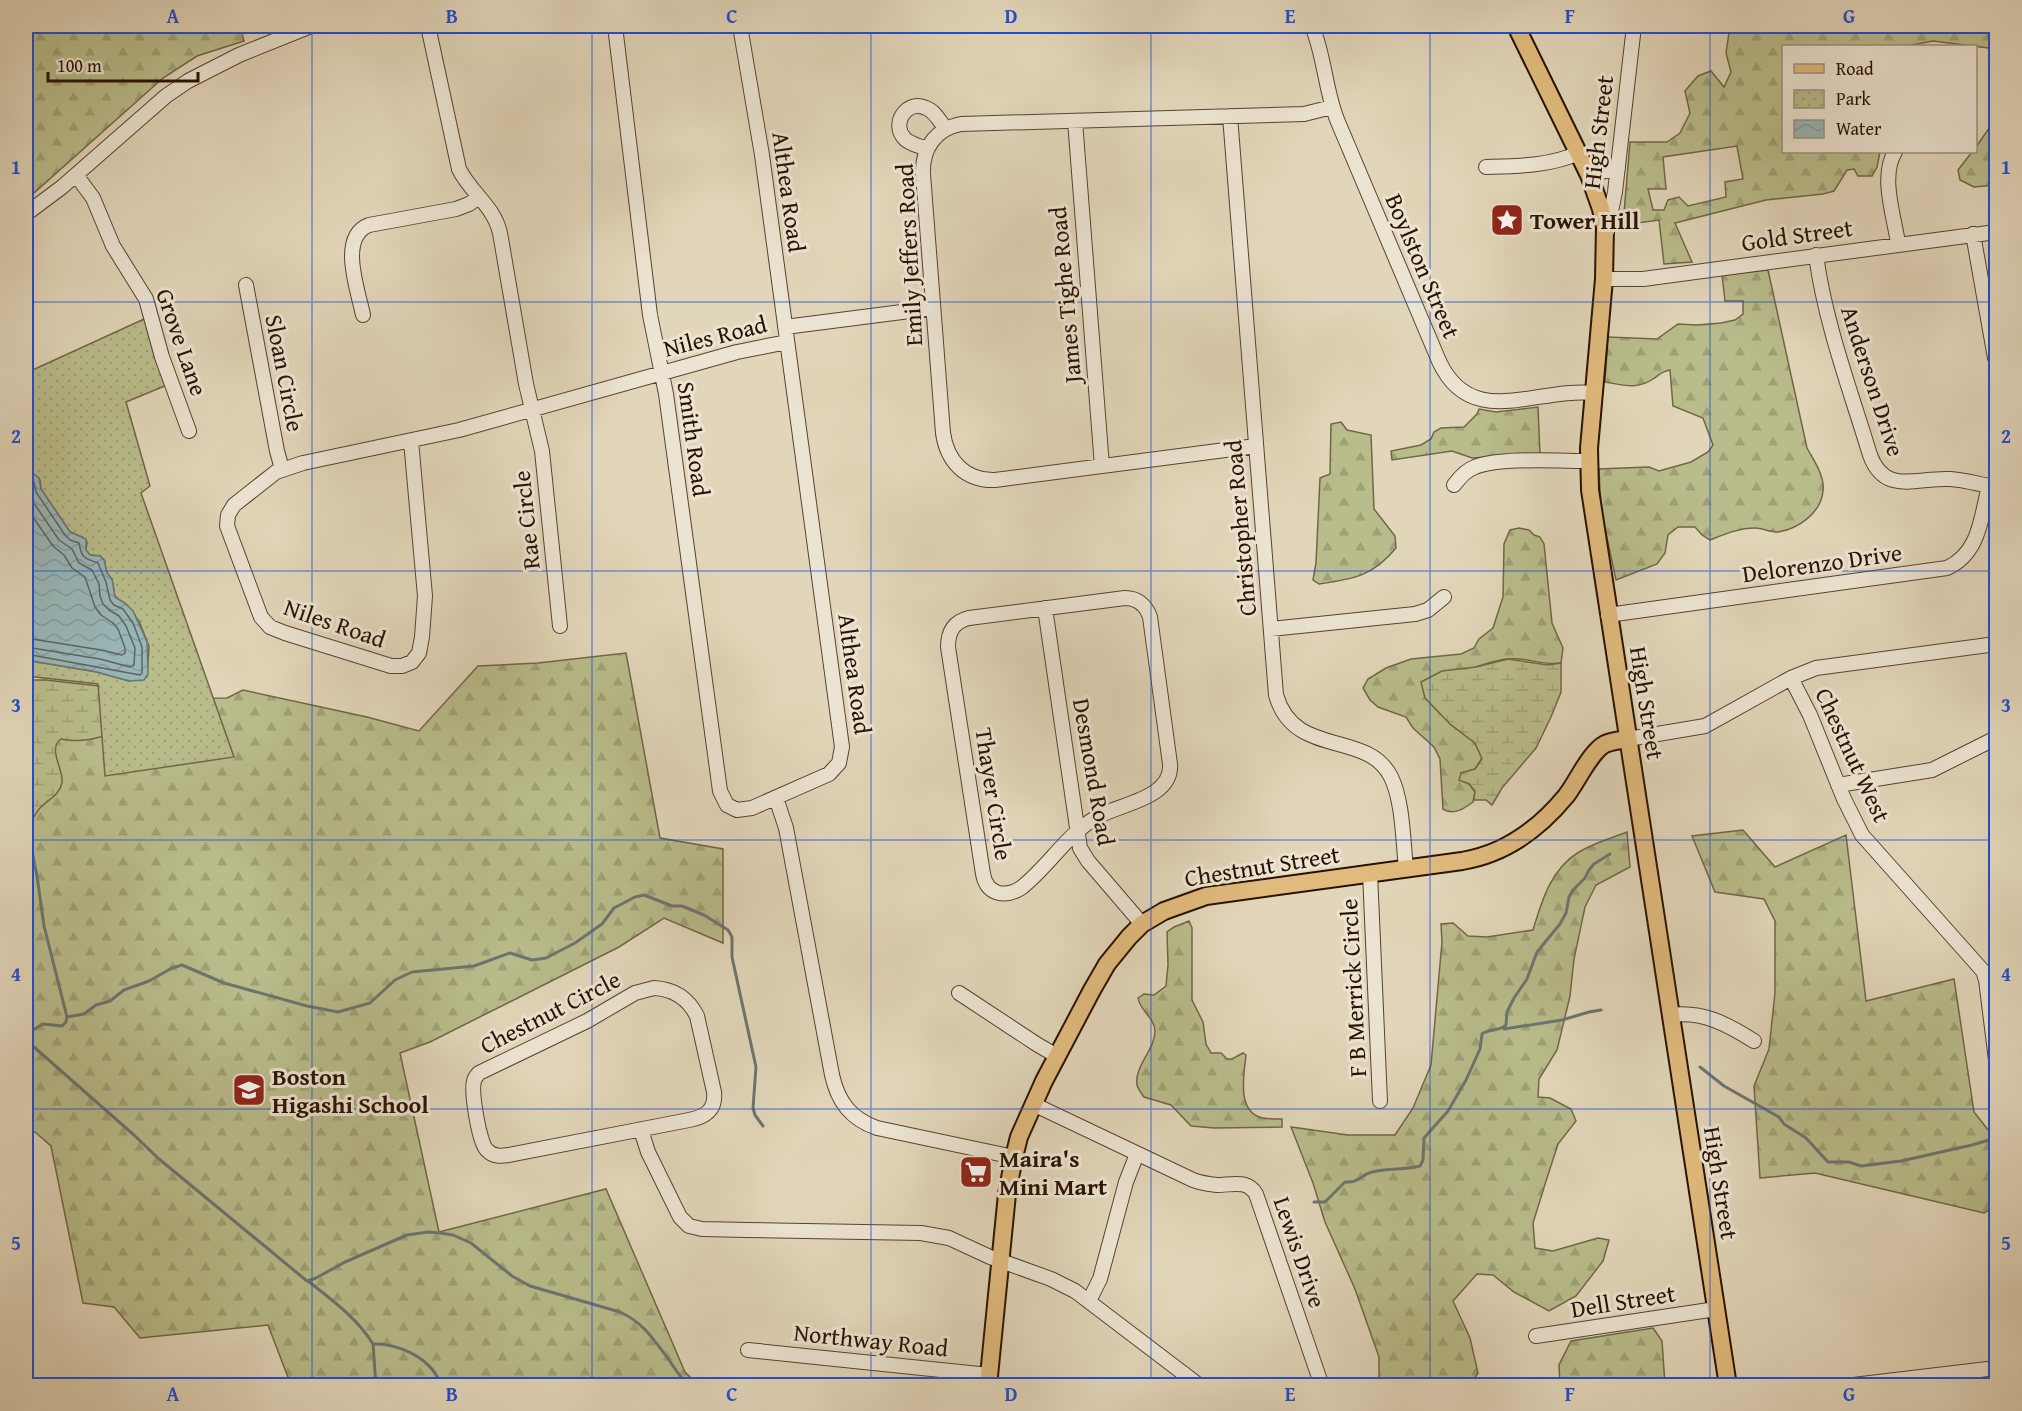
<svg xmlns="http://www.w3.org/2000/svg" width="2022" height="1411" viewBox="0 0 2022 1411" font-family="'Gentium Book Plus',serif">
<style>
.forest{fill:url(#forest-firs);stroke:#716646;stroke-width:1.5;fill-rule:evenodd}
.wetland{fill:url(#wetland-marsh);stroke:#716646;stroke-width:1.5}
.park{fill:url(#park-dots);stroke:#716646;stroke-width:1.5}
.water{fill:url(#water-waves);stroke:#6c7570;stroke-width:1.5}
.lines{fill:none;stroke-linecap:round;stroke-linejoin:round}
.shore{stroke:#60645e;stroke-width:1.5}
.stream{stroke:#6c7570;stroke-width:3}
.minor-casing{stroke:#574230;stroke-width:16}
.major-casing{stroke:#291102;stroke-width:20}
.minor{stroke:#ece4d2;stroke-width:14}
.major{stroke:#e1bb7d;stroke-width:16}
.grid{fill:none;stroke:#1d4ed8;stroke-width:1.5;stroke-opacity:0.55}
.labels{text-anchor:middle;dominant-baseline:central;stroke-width:6;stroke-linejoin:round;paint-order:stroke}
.street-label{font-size:24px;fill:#291102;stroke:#ece4d2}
.poi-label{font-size:24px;font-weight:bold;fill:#291102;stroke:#ece4d2;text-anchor:start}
.neatline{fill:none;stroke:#1d4ed8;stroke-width:2}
.grid-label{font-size:20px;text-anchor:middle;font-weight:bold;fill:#1d4ed8}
</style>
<defs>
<pattern id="forest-firs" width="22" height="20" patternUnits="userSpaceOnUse" patternTransform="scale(1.5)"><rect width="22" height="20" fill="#b9bc8b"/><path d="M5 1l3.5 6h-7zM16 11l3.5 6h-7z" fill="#9fa176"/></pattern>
<pattern id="wetland-marsh" width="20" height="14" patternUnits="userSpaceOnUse" patternTransform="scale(1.5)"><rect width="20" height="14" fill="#b9bc8b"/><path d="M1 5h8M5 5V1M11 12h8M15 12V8" fill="none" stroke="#9fa176"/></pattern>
<pattern id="park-dots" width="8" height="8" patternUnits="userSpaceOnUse" patternTransform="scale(1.5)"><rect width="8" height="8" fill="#b9bc8b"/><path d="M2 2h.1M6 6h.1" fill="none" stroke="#9fa176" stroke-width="1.8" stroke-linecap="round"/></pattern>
<pattern id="water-waves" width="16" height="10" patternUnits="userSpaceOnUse" patternTransform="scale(1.5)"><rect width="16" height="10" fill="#98b7b9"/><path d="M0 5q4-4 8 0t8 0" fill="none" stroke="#839c9d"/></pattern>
</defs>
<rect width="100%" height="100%" fill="#e2d6ba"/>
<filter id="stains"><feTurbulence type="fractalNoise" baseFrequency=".00333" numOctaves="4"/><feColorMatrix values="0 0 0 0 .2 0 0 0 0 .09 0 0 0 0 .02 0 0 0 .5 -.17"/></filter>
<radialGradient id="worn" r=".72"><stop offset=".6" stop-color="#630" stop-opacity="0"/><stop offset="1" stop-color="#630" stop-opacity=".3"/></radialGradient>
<path class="forest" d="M26 26H240L244 41 197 56 163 78 26 200Z
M1730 26H1996V49L1933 41 1907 46H1784V152H1880L1877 167 1872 176H1858L1854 169 1847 170 1834 191 1823 194 1766 200 1675 223 1692 262 1664 264 1659 220 1623 225 1630 142H1667L1680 133 1690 113 1685 91 1698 76 1711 71 1724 87 1731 72 1726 53ZM1737 146 1743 179 1725 182 1726 197 1688 206 1679 197 1668 200 1664 210H1653L1648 189H1666L1663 157Z
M1994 121H1996V185L1974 187 1960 180 1958 170 1972 152H1976V147Z
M1768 270 1807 448C1814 461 1825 476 1823 491 1821 513 1798 529 1778 532 1770 532 1762 528 1755 528 1739 528 1725 534 1710 540L1702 535 1695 527H1678L1668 535 1665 553 1657 564 1616 580 1601 510 1599 469 1649 467 1659 471 1691 462 1708 452 1713 445 1703 418 1673 406 1670 370C1662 371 1659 375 1653 379 1637 390 1623 385 1605 382L1608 337 1657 339 1678 324 1697 325 1721 323 1735 320 1743 314V301H1725L1722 275Z
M1538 407 1540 454 1472 458 1452 451 1392 460 1391 451 1421 445 1431 439 1434 432 1441 428 1464 427 1477 414 1479 409 1496 412Z
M1341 422 1347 430 1371 435 1374 509 1395 536 1396 548C1373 576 1354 579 1319 584L1313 580 1316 563 1320 478 1330 474 1331 424Z
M1519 528 1529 530 1534 535 1540 537 1544 544 1552 623 1563 648 1561 663C1542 666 1527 657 1509 659 1498 659 1486 664 1476 667L1450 724 1475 743 1482 758 1475 769 1461 773 1475 792 1473 802C1465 808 1454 816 1443 809L1440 759 1434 747 1413 728 1406 717 1378 707 1370 700 1363 688 1368 679 1386 668 1411 659 1461 654 1474 648 1479 639 1493 628 1503 597 1504 544 1510 530Z
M626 653 660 838 723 849V943L664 918 619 947 430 1042 400 1053 439 1232 606 1189 685 1372 698 1385H291L268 1325 140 1338 114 1307 83 1303 51 1146 35 1132 26 1135V699L227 698 243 690 367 717 419 731 478 666 538 663Z
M1743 830 1775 867 1846 835 1866 1001 1954 979 1974 1112 1996 1140V1206L1984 1213 1815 1173 1760 1178 1754 1086 1769 1049 1775 993V921L1764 899 1715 892 1692 836Z
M1627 832 1630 867 1596 885 1585 907 1574 959 1570 996 1557 1050 1539 1079 1538 1097 1550 1098 1571 1109 1576 1121 1558 1144 1546 1181 1533 1223 1535 1248 1553 1251 1598 1238 1609 1240 1603 1261 1576 1296 1549 1311 1514 1292 1493 1275 1477 1274 1453 1301 1470 1338 1478 1373 1470 1385H1379V1357L1355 1289 1325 1222 1313 1183 1291 1127 1348 1135H1395L1413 1108 1431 1065 1442 942 1441 924 1453 923 1468 936 1487 937 1533 930C1542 900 1551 869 1579 852 1593 843 1612 838 1627 832Z
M1189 921 1192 928V1000L1203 1022 1206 1044 1211 1053H1221L1227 1059H1232L1243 1053 1246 1055C1244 1074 1236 1113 1263 1118 1269 1119 1276 1119 1282 1119V1127L1214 1128 1191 1126 1171 1105 1144 1097C1142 1094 1138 1089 1137 1085 1134 1066 1155 1050 1155 1031 1155 1018 1140 1011 1138 998L1144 994 1154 995 1166 986 1168 965 1167 932 1174 927Z
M1653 1328 1662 1341 1665 1385H1560L1559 1365 1571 1341Z"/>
<path class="wetland" d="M1508 659 1548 665 1561 663V692L1551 717 1536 748 1502 788 1492 805 1486 800H1474L1475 791 1469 784 1459 780 1461 773 1475 769 1482 759 1475 743 1450 724 1425 698 1421 682 1442 671 1476 667Z
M26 680H46L108 687 114 733C94 739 81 743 61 739 47 749 64 769 62 783 59 796 48 799 40 808 36 812 33 819 30 824L26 825Z"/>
<path class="park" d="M144 319 167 385 126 402 150 486 141 493 234 757 105 776 98 684 26 676V660L97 672 129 681 147 677 149 646 139 621 126 604 115 597 112 579 107 573 104 560 100 556 90 555 86 550 87 542 82 537 70 532 41 489 40 480 26 468V373Z"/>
<path class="water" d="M26 468 39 478 41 489 70 532 86 539V550L90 555 100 556 104 560 107 573 112 579 115 597 126 604 133 611 147 642 148 674 144 680 129 681 97 672 26 660Z"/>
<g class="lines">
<path class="shore" d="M26 477 34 482 36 492 65 535 70 540 79 543C82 559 84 558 98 563L106 582 110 600 114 605 123 609 133 623 142 647V673L140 675 26 654
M26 485 29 496 59 540 72 549 79 563 92 570 99 584 100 596 103 604 109 610 119 616 126 626 135 648 134 665 130 667 100 659 26 647
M26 507 53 546 64 555 72 568 85 577 95 607 101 615 113 623 118 629 125 648V653L122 655 101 650 26 638"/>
<path class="stream" d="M26 822 37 876 44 926 67 1017 66 1022 62 1026 43 1024 26 1034
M67 1017 84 1014 96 1005 110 1001 124 990 149 981 172 968 182 965 224 983 307 1006 338 1012 370 1003 395 980 412 972 474 966 510 953 532 960 546 958 575 943 602 924 614 908 635 897 644 895 672 906H682L704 915 728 930 732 937V957L756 1067 753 1108 755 1115 763 1126
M1504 1029 1562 1020 1589 1012 1601 1010
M26 1040 135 1136 159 1159 307 1281 316 1278 345 1262 407 1235 428 1232 440 1233 453 1235 471 1243 512 1276 530 1286 620 1312C644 1323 654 1340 669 1360 676 1370 680 1378 690 1386
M1700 1067 1724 1086 1779 1117 1784 1124 1806 1138 1828 1162H1849L1861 1166 1901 1161 1972 1145 1996 1138
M1314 1202H1325L1345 1182C1360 1183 1360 1175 1372 1172 1388 1168 1405 1170 1420 1166L1423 1160 1424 1138 1448 1111 1466 1080 1480 1049 1482 1034C1489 1028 1499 1032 1506 1025L1507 1012 1514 998 1527 979 1537 952 1560 924 1566 913 1569 897 1573 890 1585 878 1589 870 1594 864 1610 854
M308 1281C332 1300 357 1318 373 1344 391 1343 416 1352 429 1366 435 1371 438 1379 443 1386
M373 1344 376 1386"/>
<g class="minor-casing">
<path id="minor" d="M428 26 459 169C470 192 494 206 500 233L526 384 542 451 560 626
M615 26 650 315 666 394 720 791 727 805 737 810 752 808 829 774 839 763 842 747 762 155 740 26
M1312 26C1325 57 1325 91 1338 122L1439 361C1471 431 1536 387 1594 393
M1230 116 1276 695C1294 759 1367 729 1391 777 1403 801 1403 842 1406 868
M1075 121 1102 466
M927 149C920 146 910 144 905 139 890 124 907 99 926 108 935 111 940 122 946 129
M1895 152C1880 176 1894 216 1898 243
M1486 167C1519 166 1549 166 1579 153
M76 175 93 198 113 246 146 299 162 357 189 431
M1589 175 1618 168
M26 214 62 187 166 96 188 81 239 55 311 26
M1607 231 1615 192 1634 26
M1973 234 1995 358
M1816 255C1825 323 1850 389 1870 455 1885 496 1917 477 1950 479 1966 480 1981 485 1996 487
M1604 279H1643L1996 232
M246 285 277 451 282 469
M363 315C358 290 338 237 369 225L456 209 469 204 479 197
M785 327 933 308
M411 441 425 596 422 637 419 653 412 662 402 666H391L285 633 270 627 261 617 227 526 228 515 234 505 276 472 303 463 459 430 737 352 787 342
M1256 446 995 480C965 481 947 461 943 433L923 174C922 149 935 129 961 124L1304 114 1332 107
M1454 485C1460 477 1466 470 1475 467 1501 457 1559 461 1589 461
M1125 598C1137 598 1146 605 1150 617L1170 764C1173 798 1120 804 1097 817 1067 834 1048 867 1021 888 1005 898 987 895 983 874L948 647C948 632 953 622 969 618Z
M1045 608 1080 848 1088 861 1142 924
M1608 615 1947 568C1980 553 1981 517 1989 486
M1271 629 1415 614 1428 610 1444 597
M1791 678 1810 715 1844 799 1862 835 1983 971 1986 980 1996 1060
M1628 739 1705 726 1791 678 1816 668 1996 644
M1838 785 1932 770 1996 738
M776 798 786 828 832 1075C838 1102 851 1119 877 1128L1014 1157
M1370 873 1380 1101
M654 988C674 989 688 998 697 1016L714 1092C716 1110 705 1117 689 1120L509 1155C501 1156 493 1157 487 1150 479 1143 471 1092 474 1081 475 1077 476 1076 479 1073L587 1021 635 993Z
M959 993 1038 1045 1057 1056
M1671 1015C1703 1011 1727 1024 1754 1041
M1033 1104 1193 1180C1201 1183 1208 1184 1217 1185 1231 1185 1247 1179 1256 1194L1322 1386
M641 1130 648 1152 680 1217 689 1226 702 1229 747 1230 921 1233 949 1238 990 1257 1051 1279 1075 1291 1200 1386
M1089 1301 1100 1279 1126 1182 1137 1154
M1536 1336 1716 1309
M748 1350 989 1375
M1845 1386 1996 1368"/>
</g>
<g class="major-casing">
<path id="major" d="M1516 26 1589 175 1601 209 1605 227 1604 279 1589 448 1590 490 1728 1386
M988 1386 1007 1194 1014 1157 1019 1137 1044 1081 1092 990 1107 964 1129 937 1142 924 1164 911 1206 896 1462 861C1505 854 1538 830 1566 796 1577 782 1590 752 1605 744 1612 741 1620 740 1628 739"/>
</g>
<use href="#minor" class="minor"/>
<use href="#major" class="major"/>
</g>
<path class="grid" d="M312 26V1386M592 26V1386M871 26V1386M1151 26V1386M1430 26V1386M1710 26V1386M26 302H1996M26 571H1996M26 840H1996M26 1109H1996"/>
<defs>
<g id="sight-square" transform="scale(1.725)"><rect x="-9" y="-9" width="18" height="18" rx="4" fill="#8f2418" stroke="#ece4d2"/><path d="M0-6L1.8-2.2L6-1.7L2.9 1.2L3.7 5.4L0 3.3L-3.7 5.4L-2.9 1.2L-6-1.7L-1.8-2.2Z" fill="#fff"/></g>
<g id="school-square" transform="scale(1.725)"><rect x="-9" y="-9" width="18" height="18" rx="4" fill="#8f2418" stroke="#ece4d2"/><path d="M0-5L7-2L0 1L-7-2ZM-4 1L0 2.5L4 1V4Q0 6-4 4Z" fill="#fff"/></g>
<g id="supermarket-square" transform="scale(1.725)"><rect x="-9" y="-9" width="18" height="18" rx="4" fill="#8f2418" stroke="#ece4d2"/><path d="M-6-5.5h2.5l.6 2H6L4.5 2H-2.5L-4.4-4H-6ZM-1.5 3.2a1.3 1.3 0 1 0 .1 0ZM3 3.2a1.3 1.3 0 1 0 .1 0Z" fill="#fff"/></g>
</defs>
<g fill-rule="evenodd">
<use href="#sight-square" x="1507" y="220"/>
<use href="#school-square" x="249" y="1090"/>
<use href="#supermarket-square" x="976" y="1172"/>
</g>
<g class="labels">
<g class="street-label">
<text transform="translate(1598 132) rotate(-83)">High Street</text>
<text transform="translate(789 192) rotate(82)">Althea Road</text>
<text transform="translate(1797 235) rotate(-8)">Gold Street</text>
<text transform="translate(909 255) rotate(-93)">Emily Jeffers Road</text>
<text transform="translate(1423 266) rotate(67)">Boylston Street</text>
<text transform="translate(1065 295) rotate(-95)">James Tighe Road</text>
<text transform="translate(715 336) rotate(-14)">Niles Road</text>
<text transform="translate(182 342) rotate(71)">Grove Lane</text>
<text transform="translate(285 373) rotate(79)">Sloan Circle</text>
<text transform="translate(1873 381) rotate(72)">Anderson Drive</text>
<text transform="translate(694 439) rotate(82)">Smith Road</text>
<text transform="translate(526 520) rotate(-96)">Rae Circle</text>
<text transform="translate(1240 528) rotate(-95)">Christopher Road</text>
<text transform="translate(1822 563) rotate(-8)">Delorenzo Drive</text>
<text transform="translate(335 623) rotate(19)">Niles Road</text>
<text transform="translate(855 674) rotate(82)">Althea Road</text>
<text transform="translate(1647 703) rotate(81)">High Street</text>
<text transform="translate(1853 755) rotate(65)">Chestnut West</text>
<text transform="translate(1094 772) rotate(80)">Desmond Road</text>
<text transform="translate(994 794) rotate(81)">Thayer Circle</text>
<text transform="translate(1262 866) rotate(-9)">Chestnut Street</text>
<text transform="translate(1353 988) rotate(-93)">F B Merrick Circle</text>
<text transform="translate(550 1012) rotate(-27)">Chestnut Circle</text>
<text transform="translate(1721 1183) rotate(81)">High Street</text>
<text transform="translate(1300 1252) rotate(71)">Lewis Drive</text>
<text transform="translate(1623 1301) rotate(-9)">Dell Street</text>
<text transform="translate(871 1340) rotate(6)">Northway Road</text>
</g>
<g class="poi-label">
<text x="1530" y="220">Tower Hill</text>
<text x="272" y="1076">Boston<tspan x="272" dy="28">Higashi School</tspan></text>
<text x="999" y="1158">Maira's<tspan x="999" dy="28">Mini Mart</tspan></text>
</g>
</g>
<rect width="2022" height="1411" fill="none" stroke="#e2d6ba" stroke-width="66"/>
<rect x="1782" y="45" width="195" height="108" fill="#ece4d2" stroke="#9e907f" stroke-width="1.5"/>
<rect x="1794" y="64" width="30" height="9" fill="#e1bb7d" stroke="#9e907f" stroke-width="1.5"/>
<text x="1836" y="75" font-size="18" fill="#291102">Road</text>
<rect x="1794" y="90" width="30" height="18" fill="url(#park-dots)" stroke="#9e907f" stroke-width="1.5"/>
<text x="1836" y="105" font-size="18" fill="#291102">Park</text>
<rect x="1794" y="120" width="30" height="18" fill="url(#water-waves)" stroke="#9e907f" stroke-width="1.5"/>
<text x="1836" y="135" font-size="18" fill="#291102">Water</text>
<path d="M48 72v9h150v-9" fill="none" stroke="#291102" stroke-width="3"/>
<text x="57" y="72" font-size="18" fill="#291102" stroke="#ece4d2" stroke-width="4.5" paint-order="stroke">100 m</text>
<rect x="33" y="33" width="1956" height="1345" class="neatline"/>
<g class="grid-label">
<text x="173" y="23">A</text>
<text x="452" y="23">B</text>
<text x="732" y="23">C</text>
<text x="1011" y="23">D</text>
<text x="1290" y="23">E</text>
<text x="1570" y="23">F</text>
<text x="1849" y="23">G</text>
<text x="16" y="174">1</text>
<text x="2006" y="174">1</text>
<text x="16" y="443">2</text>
<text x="2006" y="443">2</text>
<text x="16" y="712">3</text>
<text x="2006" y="712">3</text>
<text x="16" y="981">4</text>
<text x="2006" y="981">4</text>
<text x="16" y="1250">5</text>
<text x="2006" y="1250">5</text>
<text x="173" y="1401">A</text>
<text x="452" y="1401">B</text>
<text x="732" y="1401">C</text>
<text x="1011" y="1401">D</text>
<text x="1290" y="1401">E</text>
<text x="1570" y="1401">F</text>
<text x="1849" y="1401">G</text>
</g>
<rect width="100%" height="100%" filter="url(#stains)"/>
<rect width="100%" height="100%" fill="url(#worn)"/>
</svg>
